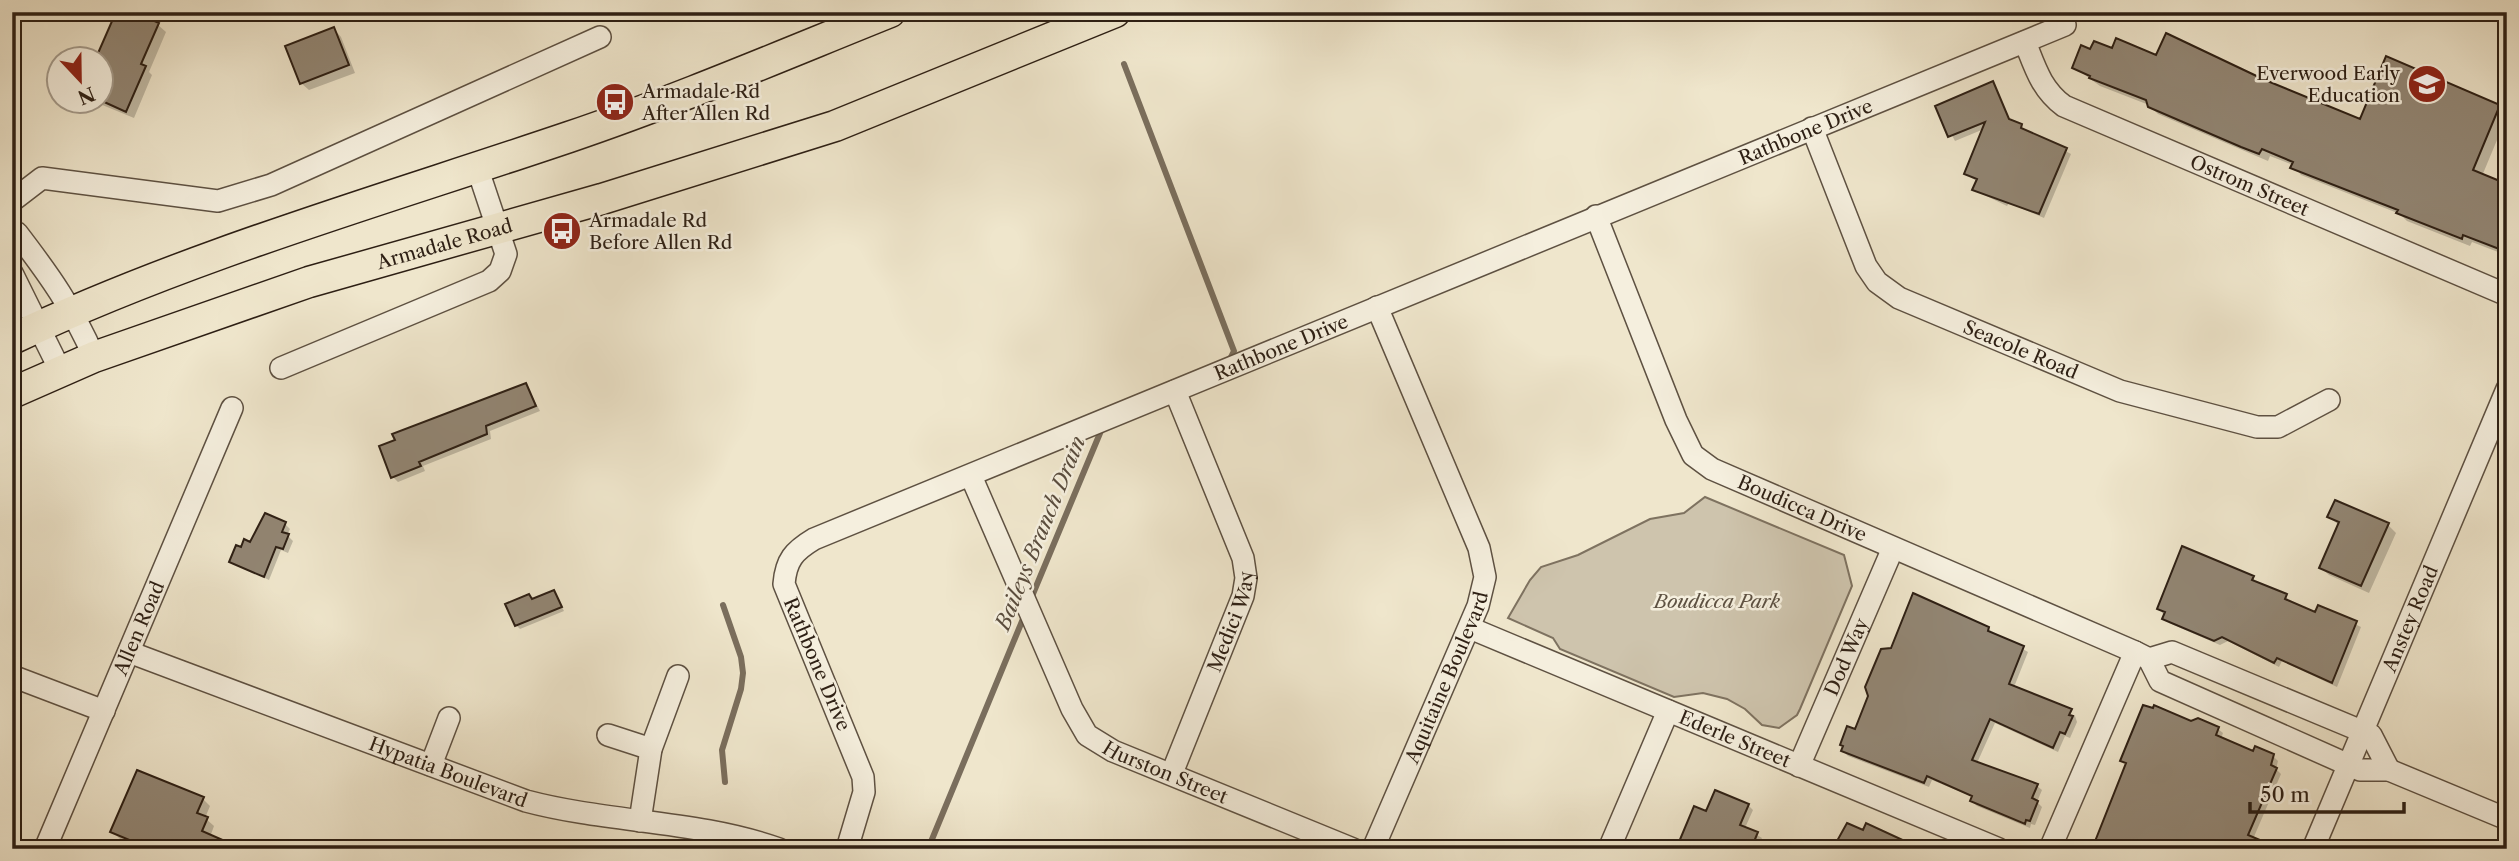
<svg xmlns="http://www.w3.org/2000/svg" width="2519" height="861" viewBox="0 0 2519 861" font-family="'Libre Caslon Text',serif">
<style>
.green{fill:#cec4ad;stroke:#7e7260;stroke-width:2}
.shadow{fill:#0003}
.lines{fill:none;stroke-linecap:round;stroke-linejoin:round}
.stream{stroke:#7a6e5d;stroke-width:6}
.building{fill:#928674;stroke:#2d1f14;stroke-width:2}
.minor-casing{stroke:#5e5142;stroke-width:24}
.highway-casing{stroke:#2d1f14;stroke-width:33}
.minor{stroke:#f5efde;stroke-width:21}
.highway{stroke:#efe6cc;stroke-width:30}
.labels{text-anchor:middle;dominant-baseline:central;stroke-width:5;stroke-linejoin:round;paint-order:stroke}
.poi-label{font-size:19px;fill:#2d1f14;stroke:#f5efde;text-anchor:start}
.street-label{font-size:19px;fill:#2d1f14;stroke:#f5efde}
.park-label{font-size:19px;font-style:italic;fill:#5d5142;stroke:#f5efde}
.water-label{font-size:21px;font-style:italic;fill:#5a4d3e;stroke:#f5efde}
</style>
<rect width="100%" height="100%" fill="#efe6cc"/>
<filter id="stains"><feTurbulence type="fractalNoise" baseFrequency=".00286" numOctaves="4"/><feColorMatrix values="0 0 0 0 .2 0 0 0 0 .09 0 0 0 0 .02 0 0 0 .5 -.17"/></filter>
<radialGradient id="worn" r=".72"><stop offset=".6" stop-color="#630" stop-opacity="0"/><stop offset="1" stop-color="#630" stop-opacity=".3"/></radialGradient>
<path class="green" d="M1705 497 1844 555 1852 586 1800 709 1797 715 1779 728 1762 725 1745 709 1727 699 1703 693 1674 697 1560 649 1553 638 1508 618 1530 580 1541 567 1578 555 1650 519 1684 513Z"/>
<path class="shadow" d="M117 12 158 25 166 32 149 72 152 75 134 118 95 102H102V60H94Z
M334 29 341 37 355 73 309 90 301 83Z
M2091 51H2112L2157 57 2264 81 2361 121 2499 106 2507 116 2482 176 2507 186V259L2498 252 2472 242 2470 246 2407 221 2400 214 2301 175 2293 165 2270 156 2268 161 2158 114 2149 105 2100 86 2074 67Z
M1993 84 2011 122 2071 154 2044 218 2009 203 2007 206 1974 190 1978 182 1966 174 1984 129 1955 141 1937 107Z
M526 385 540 411 490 431 491 439 423 466 425 471 398 482 393 477 397 441Z
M2336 502 2388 525 2396 533 2369 593 2329 575 2321 568 2340 526 2329 517Z
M285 524 290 529 287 535 293 541 288 553 281 550 269 580 231 561 242 549Z
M2253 578 2257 584 2286 596 2290 603 2316 614 2319 607 2361 627 2337 687 2282 661 2279 667 2228 641 2220 645 2169 623 2159 608Z
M554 592 564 611 520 629 516 625 529 596 534 600Z
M1988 629 2028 652 2014 687 2075 716 2077 722 2070 738 2065 736 2058 752 1995 723 1977 763 2037 786 2042 790 2037 802 2042 807 2035 825 2031 824 2030 828 1977 806 1972 801 1973 797 1932 780 1929 787 1848 756 1843 751 1856 731 1870 696Z
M2198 720 2218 729 2223 733 2221 739 2253 753 2273 756 2278 761 2276 769 2281 774 2253 839 2122 760Z
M203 799 210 806 205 818 214 826 210 837 240 849H144L120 839 113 832Z
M1748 805 1753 810 1745 828 1762 838 1757 849H1682L1707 813Z"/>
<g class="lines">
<path class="stream" d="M1124 64 1234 351 1228 363
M1030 601 1103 426
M723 605 741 657 743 673 741 689 722 750 725 782
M928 849 1025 614"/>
</g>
<path class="building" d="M116 12H134L159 23 141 64 146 66 126 112 102 101V60H95Z
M334 27 349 65 300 84 285 46Z
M2166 33 2265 80 2360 119 2386 56 2500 105 2473 170 2507 184V252L2463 235 2462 239 2396 213 2398 210 2290 168 2293 162 2262 149 2259 154 2241 147 2148 107 2146 100 2089 78 2090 76 2072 68 2081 45 2090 49 2094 41 2112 48 2116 38 2156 55Z
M1993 81 2009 119 2022 124 2021 128 2067 148 2039 214 1972 190 1977 179 1964 174 1985 122 1948 137 1935 106Z
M526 383 536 406 486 426 487 434 419 462 421 466 391 478 379 446 395 440 392 434Z
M2335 500 2389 523 2361 586 2319 568 2339 522 2327 517Z
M265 513 286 522 282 532 289 534 283 549 276 547 264 577 229 562 236 545 241 547 244 539 250 542Z
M2182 546 2254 576 2252 580 2287 594 2285 599 2315 612 2318 605 2357 621 2332 683 2277 658 2274 663 2222 637 2214 641 2162 619 2165 612 2157 609Z
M554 590 562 607 515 626 505 604 529 594 532 599Z
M1913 593 1989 627 1988 631 2024 646 2009 684 2072 709 2069 715 2073 716 2065 734 2060 732 2053 748 1990 719 1972 760 2038 784 2032 798 2038 801 2030 821 2026 820 2025 824 1970 801 1972 796 1927 776 1924 783 1841 751 1843 746 1840 745 1847 726 1855 729 1868 696 1865 687 1881 649 1891 648Z
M2143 705 2153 708 2154 705 2191 721 2198 718 2219 727 2216 735 2253 751 2255 746 2274 754 2271 765 2277 768 2248 835 2281 849H2092L2126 763 2120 761Z
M137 770 204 797 197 813 208 817 202 831 243 849H151L110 832Z
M1715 790 1749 804 1740 825 1758 832 1751 849H1676L1694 806 1706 811Z
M1847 823 1863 830 1866 823 1922 849H1836L1839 842 1837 841Z"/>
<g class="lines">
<g class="minor-casing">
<g id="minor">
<path id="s1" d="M2025 42C2035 67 2041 89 2064 106L2507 295"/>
<path id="s2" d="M1812 128 1866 266 1877 282 1899 298 2120 391 2257 427H2278L2329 400"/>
<path d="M12 201 42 178 218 201 271 185 600 37"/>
<path id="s3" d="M1596 216 1676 420 1693 455 1712 469 2135 652 2149 659 2160 681 2360 770H2389L2507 819"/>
<path d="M12 232 17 233C50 276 72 307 94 357"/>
<path d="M12 273 61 372"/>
<path d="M281 368 489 281 500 271 506 254 477 167"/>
<path id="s4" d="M971 476 1072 709 1087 735 1113 751 1353 849"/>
<path id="s5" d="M1470 628 1999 849"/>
<path id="s6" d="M129 652 526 801C609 823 697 820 779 849"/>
<path d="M2149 659 2172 652 2371 735 2389 770"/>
<path d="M12 676 104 711"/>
<path d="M608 735 651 749"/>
<path d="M431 765 449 718"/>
<path id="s7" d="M1799 766 1893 548"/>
<path id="s8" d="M1172 773 1243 596 1246 578 1243 558 1175 391"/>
<path d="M640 821 651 749 678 676"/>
<path id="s9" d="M45 849 232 408"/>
<path id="s10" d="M847 849 864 792 863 777 784 584C786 560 794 551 814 539L2065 25"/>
<path id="s11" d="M1373 849 1478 606 1485 577 1479 548 1377 307"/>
<path d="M1609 849 1668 711"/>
<path d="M2050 849 2135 652"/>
<path id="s12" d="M2313 849 2507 389"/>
</g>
</g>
<g class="highway-casing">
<g id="highway">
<path d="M12 339C190 255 383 200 569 137 678 100 783 55 890 12"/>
<path id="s13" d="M12 393 94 357 309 282 602 199 835 126 1115 12"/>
</g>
</g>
<use href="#minor" class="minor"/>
<use href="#highway" class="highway"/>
</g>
<defs>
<g id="school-disc" transform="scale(2.0125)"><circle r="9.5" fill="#8f2418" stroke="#f5efde"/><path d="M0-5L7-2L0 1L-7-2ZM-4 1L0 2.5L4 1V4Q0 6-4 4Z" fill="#fff"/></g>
<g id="bus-disc" transform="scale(2.0125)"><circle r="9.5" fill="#8f2418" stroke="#f5efde"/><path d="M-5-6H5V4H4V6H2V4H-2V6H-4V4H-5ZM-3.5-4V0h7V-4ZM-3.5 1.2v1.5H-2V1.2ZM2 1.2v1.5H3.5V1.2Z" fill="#fff"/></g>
</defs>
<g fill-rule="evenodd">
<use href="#school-disc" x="2427" y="84"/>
<use href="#bus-disc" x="615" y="102"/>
<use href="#bus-disc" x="562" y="231"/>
</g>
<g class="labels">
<g class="poi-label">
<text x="2400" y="73" text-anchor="end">Everwood Early<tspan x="2400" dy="22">Education</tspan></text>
<text x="642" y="91">Armadale Rd<tspan x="642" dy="22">After Allen Rd</tspan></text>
<text x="589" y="220">Armadale Rd<tspan x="589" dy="22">Before Allen Rd</tspan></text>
</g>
<g class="street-label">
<text stroke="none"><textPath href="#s10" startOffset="1412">Rathbone Drive</textPath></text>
<text stroke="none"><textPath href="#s1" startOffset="278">Ostrom Street</textPath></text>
<text stroke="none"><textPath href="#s13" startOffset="458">Armadale Road</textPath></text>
<text stroke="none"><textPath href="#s10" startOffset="845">Rathbone Drive</textPath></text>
<text stroke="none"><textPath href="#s2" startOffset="327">Seacole Road</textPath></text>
<text stroke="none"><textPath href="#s3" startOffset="380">Boudicca Drive</textPath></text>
<text stroke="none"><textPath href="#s12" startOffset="250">Anstey Road</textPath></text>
<text stroke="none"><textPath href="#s8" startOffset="163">Medici Way</textPath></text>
<text stroke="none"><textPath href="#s9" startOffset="240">Allen Road</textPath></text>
<text stroke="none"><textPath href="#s7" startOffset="119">Dod Way</textPath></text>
<text transform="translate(817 664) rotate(67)">Rathbone Drive</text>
<text stroke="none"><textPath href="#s11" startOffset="187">Aquitaine Boulevard</textPath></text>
<text stroke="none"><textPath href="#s5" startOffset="287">Ederle Street</textPath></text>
<text stroke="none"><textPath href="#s6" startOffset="341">Hypatia Boulevard</textPath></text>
<text stroke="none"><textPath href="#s4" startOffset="371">Hurston Street</textPath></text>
</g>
<g class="park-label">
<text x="1717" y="601">Boudicca Park</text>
</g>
<g class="water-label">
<text transform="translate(1040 533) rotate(-68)">Baileys Branch Drain</text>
</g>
</g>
<rect width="2519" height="861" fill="none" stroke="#efe6cc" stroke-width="42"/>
<rect x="14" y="14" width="2491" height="833" fill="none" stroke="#2d1f14" stroke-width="3.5"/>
<rect x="21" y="21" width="2477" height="819" fill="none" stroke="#2d1f14" stroke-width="2"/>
<g transform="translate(80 80) rotate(158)"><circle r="33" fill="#f5efde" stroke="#a59c8d" stroke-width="2"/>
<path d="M0-5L12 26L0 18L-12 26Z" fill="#8f2418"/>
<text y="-10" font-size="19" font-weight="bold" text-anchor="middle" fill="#2d1f14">N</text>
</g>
<path d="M2250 802v10h154v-10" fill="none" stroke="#2d1f14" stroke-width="3.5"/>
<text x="2260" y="802" font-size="21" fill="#2d1f14" stroke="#f5efde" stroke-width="5" paint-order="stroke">50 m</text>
<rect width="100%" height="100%" filter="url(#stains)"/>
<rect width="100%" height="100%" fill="url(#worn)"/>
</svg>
